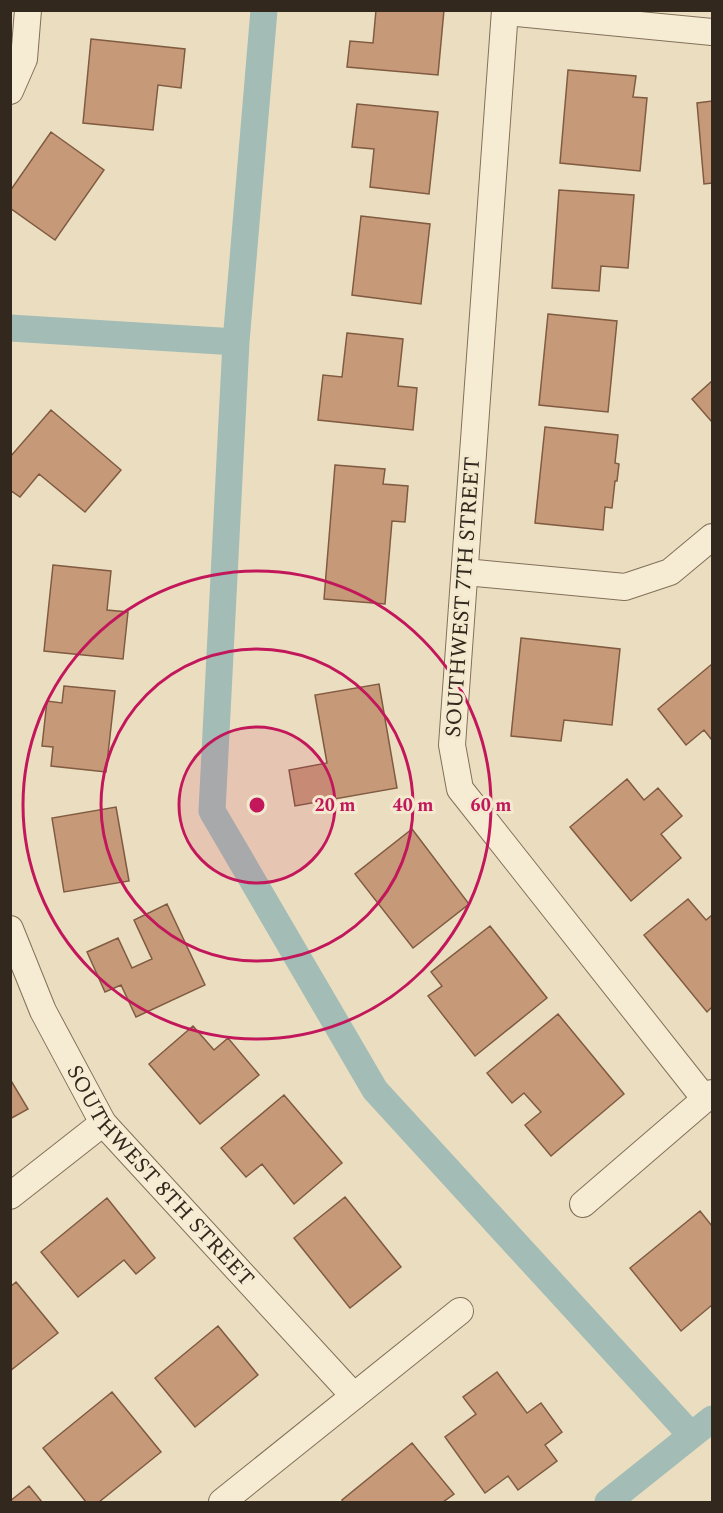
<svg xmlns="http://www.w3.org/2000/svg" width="723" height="1513" viewBox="0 0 723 1513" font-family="Spectral,serif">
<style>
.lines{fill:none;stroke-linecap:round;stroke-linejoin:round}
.canal{stroke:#a3bdb6;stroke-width:27}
.building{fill:#c69a79;stroke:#805b41;stroke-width:1.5}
.street-casing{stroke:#827059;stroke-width:28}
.street{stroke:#f6ecd3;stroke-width:26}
.ring{fill:none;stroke:#c2185b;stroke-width:3}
.labels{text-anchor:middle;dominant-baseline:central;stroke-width:6;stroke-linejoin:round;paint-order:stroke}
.street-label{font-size:22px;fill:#33281d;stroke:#f3e9cf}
.centre{fill:#c2185b;stroke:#f3e9cf;stroke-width:3}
.ring-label{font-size:18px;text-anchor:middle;font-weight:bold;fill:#c2185b;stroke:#f3e9cf;stroke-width:6;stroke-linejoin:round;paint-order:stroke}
</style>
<rect width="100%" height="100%" fill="#ebdec0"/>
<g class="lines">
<path class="canal" d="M10 328 236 342 212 811 375 1090 691 1435
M236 342 264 10
M608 1502 712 1419"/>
</g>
<path class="building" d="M376 10H444L438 75 347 67 350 41 373 43Z
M91 39 185 49 181 88 158 85 153 130 83 123Z
M568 70 636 76 633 97 647 98 640 171 560 163Z
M712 101V183L704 184 697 103Z
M357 104 438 112 429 194 370 187 374 149 352 147Z
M51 132 104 170 55 240 10 208V191Z
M559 190 634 195 628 268 601 266 599 291 552 288Z
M361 216 430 224 421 304 352 295Z
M548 314 617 321 608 412 539 405Z
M347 333 403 339 398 386 417 388 413 430 318 420 323 375 342 377Z
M712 381V422L692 399Z
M51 410 121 470 85 512 39 474 20 497 10 490V457Z
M545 427 618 435 615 463 619 464 617 481H615L612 508 605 507 603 530 535 523Z
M335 465 385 469 383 484 408 486 405 522 392 521 385 604 324 599Z
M53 565 111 571 107 610 128 612 123 659 44 651Z
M521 638 620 649 612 725 564 720 561 741 511 736Z
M712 664V740L704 730 686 745 658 709Z
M379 684 397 788 295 806 289 770 327 763 315 695Z
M64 686 115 691 106 772 51 766 53 747 42 746 47 701 62 703Z
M627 779 644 800 658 788 682 816 661 834 681 858 631 901 570 827Z
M116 807 129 881 64 892 52 818Z
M412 829 469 904 413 948 355 874Z
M688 899 706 920 712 915V1007L707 1012 644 935Z
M167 904 205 985 136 1017 121 985 105 992 87 952 118 938 132 968 152 959 134 920Z
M490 926 547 998 475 1056 428 996 442 986 431 972Z
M558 1014 624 1094 551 1156 525 1125 541 1112 524 1093 512 1103 487 1073Z
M193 1026 214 1050 228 1038 259 1075 200 1124 149 1064Z
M10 1079 28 1109 10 1119Z
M284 1095 342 1163 294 1204 262 1164 246 1177 221 1148Z
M345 1197 401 1267 350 1308 294 1238Z
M107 1198 155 1258 136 1274 124 1260 78 1297 41 1252Z
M700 1211 712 1226V1305L681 1331 630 1268Z
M16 1282 58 1333 10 1371V1287Z
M218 1326 258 1375 195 1427 155 1378Z
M497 1372 527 1413 541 1403 562 1432 545 1445 557 1461 518 1490 508 1476 485 1493 445 1437 476 1414 463 1397Z
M112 1392 161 1452 99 1502H86L43 1448Z
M412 1443 454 1494 443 1502H343L342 1500Z
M29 1486 42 1502H10V1501Z"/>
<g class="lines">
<g class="street-casing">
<g id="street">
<path d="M505 10 452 745 460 789 705 1099"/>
<path d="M505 12 712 32"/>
<path d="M10 91 24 59 28 10"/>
<path d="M465 572 625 587 670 572 712 537"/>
<path id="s1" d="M10 929 43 1011 103 1123 354 1396"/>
<path d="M10 1196 103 1123"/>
<path d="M583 1204 712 1093"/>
<path d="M222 1502 460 1311"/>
</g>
</g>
<use href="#street" class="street"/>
</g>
<circle cx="257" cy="805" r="78" fill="#c2185b" fill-opacity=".12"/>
<g class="ring">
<circle cx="257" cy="805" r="78"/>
<circle cx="257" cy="805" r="156"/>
<circle cx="257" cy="805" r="234"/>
</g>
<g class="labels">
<g class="street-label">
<text transform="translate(463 597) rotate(-86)">SOUTHWEST 7TH STREET</text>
<text stroke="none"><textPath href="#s1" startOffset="292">SOUTHWEST 8TH STREET</textPath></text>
</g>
</g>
<circle cx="257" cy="805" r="9" class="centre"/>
<g class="ring-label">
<text x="335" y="811">20 m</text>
<text x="413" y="811">40 m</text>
<text x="491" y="811">60 m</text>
</g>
<rect width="723" height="1513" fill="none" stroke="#33281d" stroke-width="24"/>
</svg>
